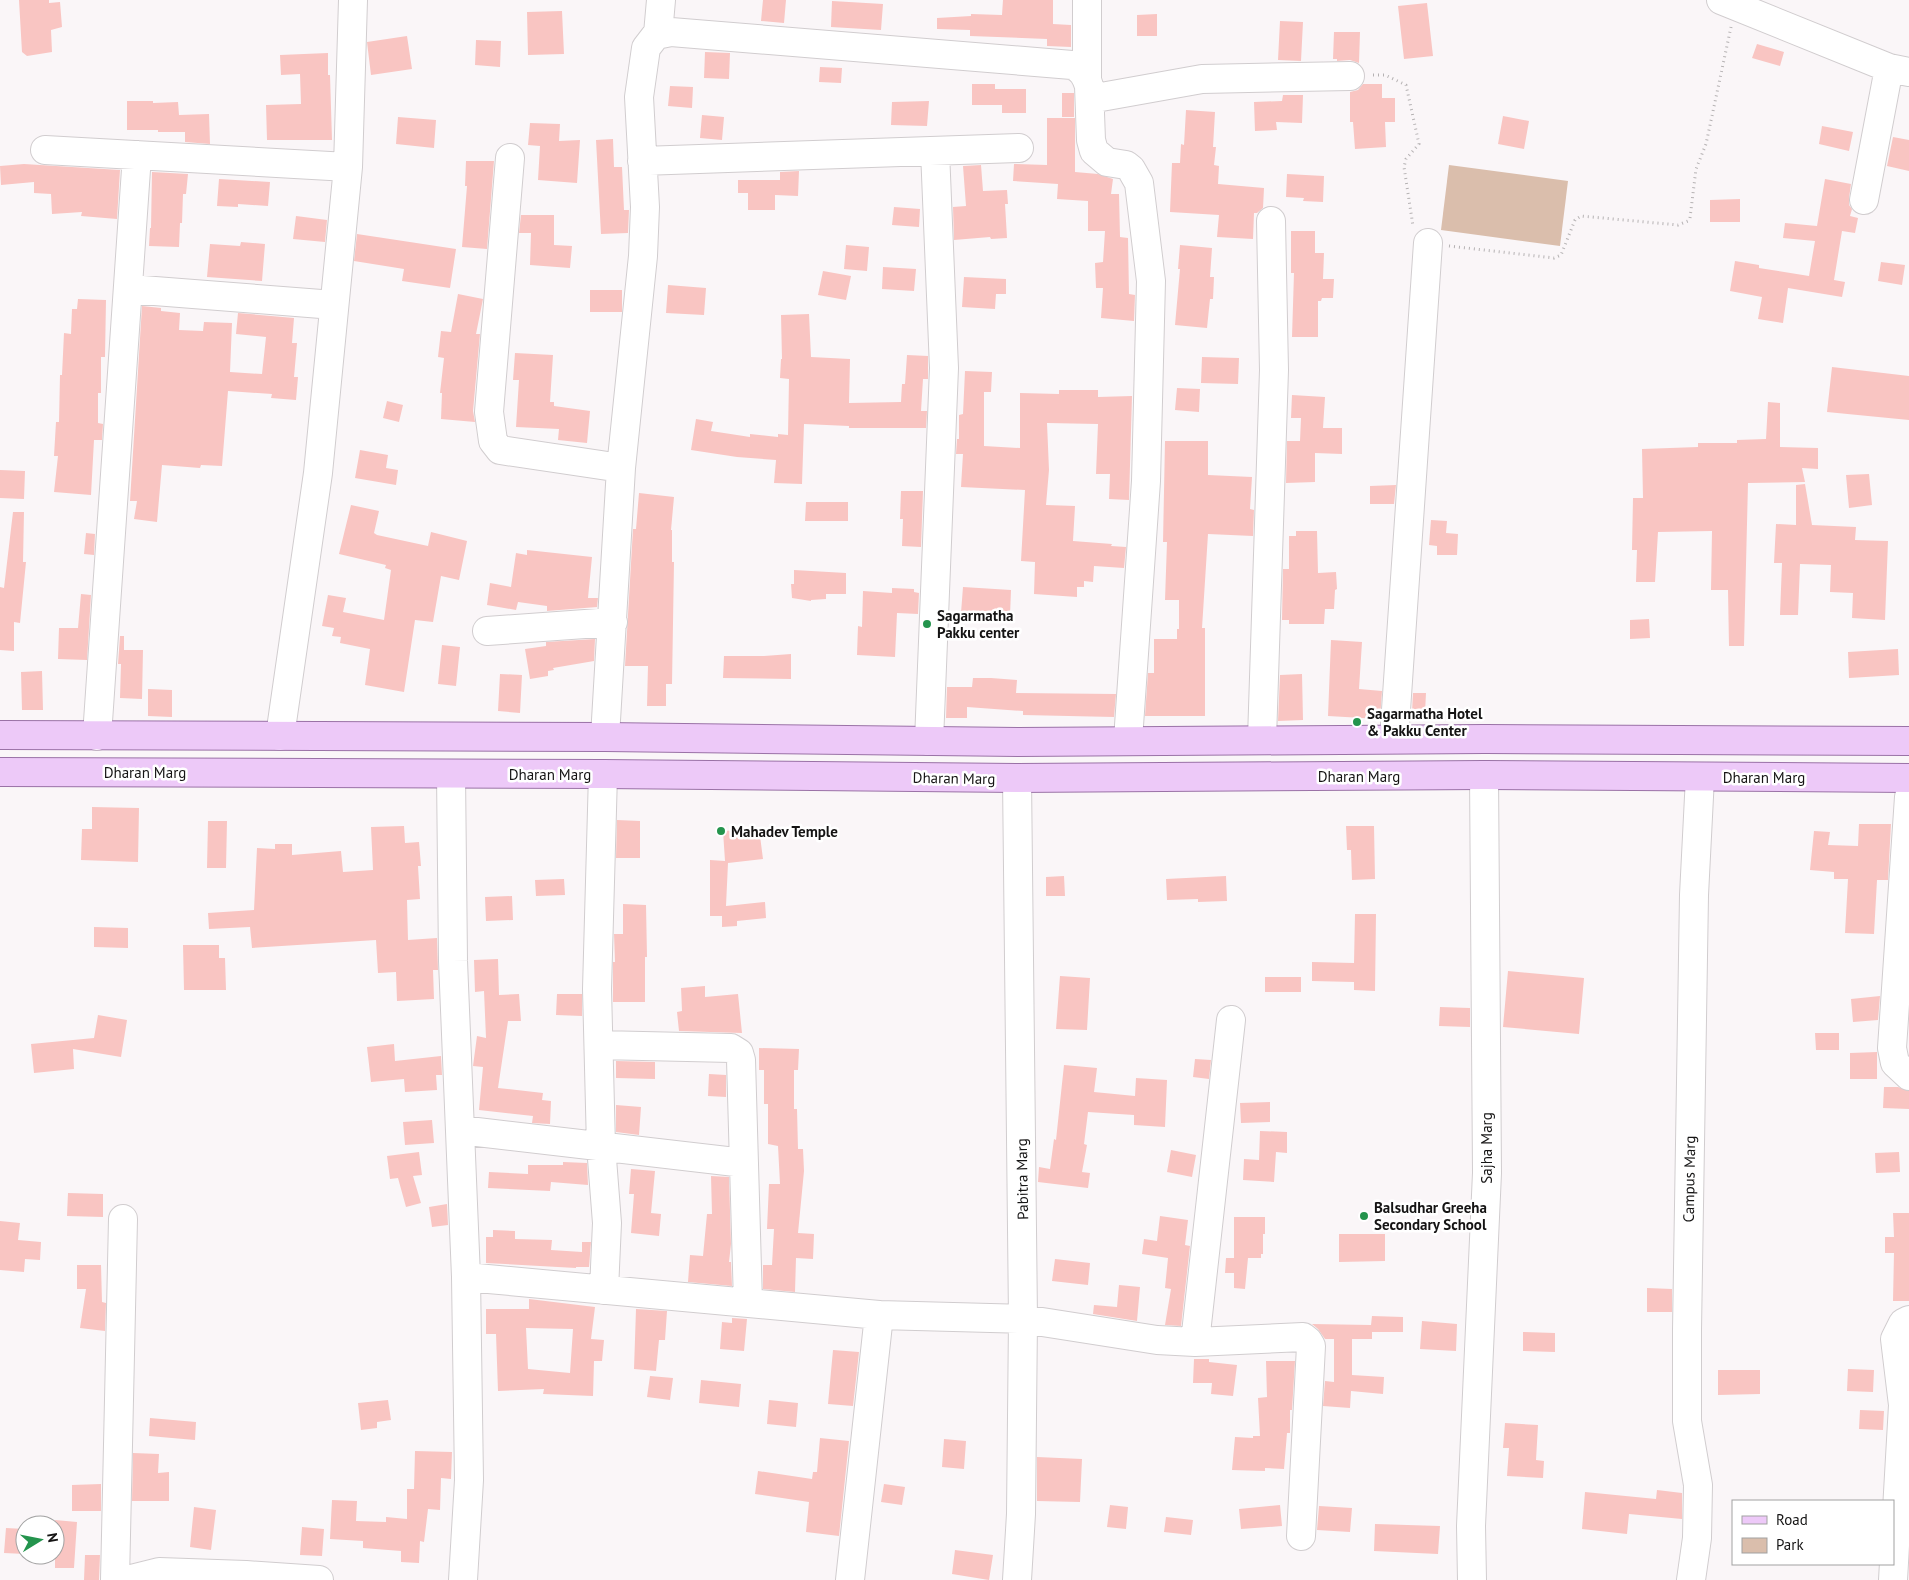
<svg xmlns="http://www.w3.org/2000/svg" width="1909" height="1580" viewBox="0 0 1909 1580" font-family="'PT Sans',sans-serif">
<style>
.green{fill:#dabeac}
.building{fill:#f9c5c2;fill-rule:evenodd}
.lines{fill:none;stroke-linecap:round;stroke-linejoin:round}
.minor-casing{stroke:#d1cdcf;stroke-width:30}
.major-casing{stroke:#9a72a6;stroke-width:30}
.path{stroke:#b5b2b3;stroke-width:3;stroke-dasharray:1 4;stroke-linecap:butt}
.minor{stroke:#fff;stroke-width:28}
.major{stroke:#edc9f8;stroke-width:28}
.poi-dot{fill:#24944d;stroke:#fff;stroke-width:2}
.labels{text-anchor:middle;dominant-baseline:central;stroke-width:5;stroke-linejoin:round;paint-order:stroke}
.poi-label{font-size:15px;font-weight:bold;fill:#151414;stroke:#fff;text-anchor:start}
.street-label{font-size:15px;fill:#151414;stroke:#fff}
</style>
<rect width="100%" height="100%" fill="#faf6f8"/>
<path class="green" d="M1449 165 1568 181 1560 246 1441 230Z"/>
<path class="building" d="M19 0H49V3L60 2 62 27 51 30 52 52 27 56 22 52Z
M763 0H786L784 23 761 21Z
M1003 0H1053V24L1071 25V47L1047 46V39L970 36V30L937 29V18L971 16V14L1002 15Z
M832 1 883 4 881 30 831 27Z
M1427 3 1433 56 1404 59 1398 6Z
M562 11 564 54 528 55 527 12Z
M1157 14V36H1137V15Z
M1280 21 1303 22 1301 61 1278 60Z
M1334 32H1360L1359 63 1350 60 1337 61V59H1333Z
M407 36 412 69 371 75 367 42Z
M476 40 501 41 500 67 475 65Z
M1757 44 1784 52 1780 66 1752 58Z
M705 52 730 53 729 79 704 78Z
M328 53V75H330L332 140H267L266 105 301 104 300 74 281 75 280 55Z
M820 67 842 68 841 83 819 82Z
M972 84H995V89H1026V113H1002V105H972Z
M1363 84H1382V98H1395V122H1385L1386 147 1355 149 1353 122H1350V92L1358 90Z
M670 86 693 87 692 108 668 106Z
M1062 93H1074V117H1062Z
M1283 95H1303L1302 123 1276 122 1277 130 1255 131 1254 102 1282 101Z
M127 101H153V103L178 102 179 115 209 114 210 144 185 142V132H158V130H127Z
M929 101 927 126 891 125 892 102Z
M1186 110 1215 112 1213 147H1216L1214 165 1219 166 1218 184 1264 188 1263 208 1257 213H1254L1253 239 1217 237 1219 215 1170 212 1172 163H1180L1181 144 1184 145Z
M702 115 724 117 722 140 700 138Z
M1503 116 1529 121 1524 149 1498 144Z
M398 117 436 120 434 148 396 144Z
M1047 118H1075V172L1098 174 1113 179 1111 194H1119L1120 237 1128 238 1129 294 1135 295 1134 321 1101 318 1103 288H1096L1095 263 1103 262 1105 231H1088V201L1057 199 1058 184 1013 181 1014 164 1047 165Z
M530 123 560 124 559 141 580 140 577 183 538 180 540 146 528 145Z
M1822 126 1853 132 1849 151 1819 144Z
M1893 137 1909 140V171L1887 166Z
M613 139 614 167H622L624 210H629L628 233 601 234 596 140Z
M466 161H494L487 249 462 247 467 186H465Z
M24 164 120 170 117 219 81 216 82 212 52 214 51 194 34 193V182L1 185 0 166Z
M981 165 983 191 1007 190 1008 204H1005L1007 238 991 239 990 237 954 240 953 207 966 206 963 166Z
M799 171 798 196 775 195V210H748V193H738V180H780V172Z
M152 172 188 174 186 194H183L182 223H180L179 247 149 246 150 228H151Z
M1287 174 1324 176 1323 202 1303 201 1304 198 1286 197Z
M219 179 270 182 268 206 238 204V207L217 206Z
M1825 179 1851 184 1849 198V205L1852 209 1850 216 1858 218 1855 233 1842 231 1834 280 1845 282 1842 297 1788 288 1783 323 1758 319 1762 297 1730 291 1735 261 1759 265V268L1809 276 1815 241 1783 238 1785 223 1817 226Z
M1740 199V222H1710V200Z
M894 207 920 209 919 227 892 225Z
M521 215H554V245L572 246 570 268 530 265 531 233H519Z
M296 216 327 220 325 242 293 239Z
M1291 231H1315V253H1324L1323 279H1334L1333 298H1322L1321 301H1318V337H1292L1294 273H1291Z
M357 234 456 249 450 288 402 281 404 269 354 261Z
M241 242 265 244 262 281 207 277 210 244 240 246Z
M846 245 869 247 867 271 844 269Z
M1180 245 1212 248 1210 277H1214L1213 299H1210L1207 328 1175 325 1180 269H1178Z
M1881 262 1905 265 1902 285 1878 281Z
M883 267 916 269 914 291 882 289Z
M823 271 851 276 846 300 818 295Z
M964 277 1006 279V294H996L995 309 962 307Z
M668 285 706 288 704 315 666 313Z
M590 290H622V312H590Z
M458 294 483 299 476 334H480L473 411 475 422 441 419 442 393H440L444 358 438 357 441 331 451 332Z
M78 299 106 300 105 357H101V393H98V423L103 424 102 440H94L91 495 54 492 58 456H54L56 422H59L60 375H62L64 333 71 334 72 309H77Z
M142 306 161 308V311L180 313 179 330 203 331 204 322 232 323 230 372 262 374 266 337 236 334 238 313 294 318 292 343H297L294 377H298L296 400 271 398 272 394 228 391 222 466 201 465 200 468 162 465 157 522 134 519 137 501H130Z
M809 314 811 357 850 359 849 403 901 402 902 384H905L907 355 928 356V379H923L921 411H927L926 428H849V426L804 424 802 484 774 483 776 460 737 457 691 450 696 419 713 422 711 431 750 437V434L778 437V434L788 435 789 379 780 378 781 359H782L781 315Z
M515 353 553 355 550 402H554V406L590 411 587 443 558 440 559 429 516 427 519 380H513Z
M1202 357 1239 358 1238 384 1201 383Z
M1832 367 1909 376V420L1827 412Z
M965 371 992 372 991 392H984V446L1020 448V393L1059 394V390H1098V397L1132 396 1129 500 1109 499 1110 474H1096L1098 424 1047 423 1049 470 1046 505 1075 506 1073 541 1112 544 1111 546 1126 547 1124 568 1094 566 1093 582 1084 581V587H1077V597L1034 594 1035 562 1021 561 1025 490 961 487 963 454H956L957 439H959V415L963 414Z
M1177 388 1200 389 1199 412 1175 410Z
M1292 395 1325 397 1323 428H1342V454L1315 453V482L1286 483 1287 441H1300L1301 418H1291Z
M387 401 403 405 399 422 383 418Z
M1768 402 1780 403V447L1818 448V469L1802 468 1805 482 1748 483 1744 646H1729L1728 590H1711L1712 531 1658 532 1655 582H1636L1637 550H1632L1633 498H1643L1642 449 1698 447V443H1737V440L1766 439Z
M1165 441H1208V475L1252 477 1250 509 1254 510 1253 536 1208 534 1202 628H1205V716H1145L1148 673H1154V639H1177V629H1179V600H1165L1167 542H1163Z
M360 450 388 455 386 468 398 470 396 485 355 478Z
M0 470 25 471 24 499 0 498Z
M1869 474 1872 505 1849 508 1846 475Z
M1805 484 1812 525 1856 527 1855 540 1888 541 1885 620 1852 618 1853 593 1830 592 1831 565 1800 564 1798 615H1780L1782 563H1774L1776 524 1796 525V485Z
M1396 485 1394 504H1370V486Z
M901 491H923L921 547 902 546 903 519H900Z
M639 493 674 497 671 530H672V562H674L672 684H666V706H647L648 666H625L633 529H636Z
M806 502H848V521H805Z
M351 505 379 511 374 533 377 535 428 546 431 532 467 541 459 580 441 576 433 622 415 620 404 692 365 685 370 649 340 643 341 637 332 636 334 628 322 626 328 595 346 598 343 612 384 620 391 570 385 568 386 565 339 554Z
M13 512H24L23 562H26L20 623 14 622V651L0 650V587L4 588Z
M1431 520 1447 521 1446 533 1458 534 1457 555H1437V546L1429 545Z
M1296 531H1317L1318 573 1336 572 1337 589 1335 590 1334 609H1325L1324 624H1289V620H1282L1283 569H1289V536H1296Z
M86 533 95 534 94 555 84 554Z
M527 550 592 557 588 598H598L597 607 547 611V606L518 602 516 610 487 605 490 583 511 587 516 553 527 555Z
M794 570 846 573V594H826V599L811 600V601L792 598 791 584H794Z
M963 587 1011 590 1010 616 961 613Z
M892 588 914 589V592L919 593 918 614 897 613 895 657 857 655 858 626 862 627 863 591 892 593Z
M81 594 91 595 87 660 58 659 59 628H78Z
M1649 619 1650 638 1630 639V620Z
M120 636H124V650H143L142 699 120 698 121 664H118Z
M595 639 594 661 553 668 554 670 548 671V676L530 679 525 649 546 646V642Z
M1331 640 1362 642 1359 689 1382 691 1380 719 1328 716Z
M442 645 460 647 456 686 438 684Z
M1898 649 1899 675 1849 678 1848 652Z
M791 654V679L723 678 724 656H764Z
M42 671 43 710H22L21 672Z
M500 674 522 675 520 713 498 711Z
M1302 674 1303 720 1278 721 1280 675Z
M973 678H991L1017 680 1016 693 1116 694 1114 717 1023 715V711L967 707V718H946L947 687H972Z
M148 689 172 690V717L148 716Z
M1413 693H1426L1425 713 1412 712Z
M92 807 139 808 138 862 81 860 82 829H92Z
M617 820 640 821V858H616Z
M208 821H227L226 868H207Z
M1859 824H1891L1888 880H1877L1874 934 1845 933 1848 879H1834V872L1810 870 1814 831 1830 832 1828 845 1858 846Z
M404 826 405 843 419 842 421 866H418L420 899 407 900 408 940 437 938 438 970H433L434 999 397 1001 396 972 378 973 376 940 252 948 250 927 209 929 208 913 254 910 257 848 275 849V844H292V855L341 851 343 872 373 870 371 827Z
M1346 826H1374L1375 879 1352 880 1351 850H1347Z
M740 830V839L760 836 763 859 728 863 726 906 765 902 766 918 737 921V926L722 927V916H710V860L725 861 723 831Z
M1064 876 1065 896H1046V877Z
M1226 876 1227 901 1198 902V899L1167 900 1166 879Z
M564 879 565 895 536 896 535 880Z
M512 896 513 920 486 921 485 897Z
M623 904 646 905 647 957H645V1002H613V962H615L614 934H623Z
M1355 914H1376L1375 991 1354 990V982L1312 981V962L1354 963Z
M94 927 128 928V948L94 947Z
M183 945H219V958H225L226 990H184Z
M498 959 499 995 519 994 521 1021H508L498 1088 543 1093 542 1100 551 1101 550 1124 532 1123 533 1116 479 1110 483 1067 473 1066 477 1036 486 1038 484 991 475 992 474 960Z
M1508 971 1584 978 1579 1034 1503 1027Z
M1060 976 1090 978 1087 1030 1056 1029Z
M1265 977H1301V992H1265Z
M705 986V997L738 994 742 1033 679 1031 677 1012 682 1011 681 988Z
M557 994H582V1016L556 1015Z
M1880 996 1878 1020 1853 1022 1851 999Z
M1440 1007 1470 1008V1027L1439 1026Z
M98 1015 127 1020 121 1057 73 1049 74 1069 34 1073 31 1044 94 1038Z
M1815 1033H1839V1050H1816Z
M394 1044 395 1061 441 1056 442 1075H436L437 1090 405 1092 404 1079 371 1082 367 1047Z
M759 1048 799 1049 798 1070H794V1109H797L798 1149H803L804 1171 798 1233 814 1234 813 1259 796 1258 795 1292 763 1289V1265H772L774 1229H767L769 1184H780L778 1146 768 1144V1104H764V1070H759Z
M1877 1052V1079H1850V1053Z
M1195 1059 1211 1060 1209 1079 1193 1077Z
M616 1061 655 1062V1079L616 1078Z
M1064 1065 1097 1068 1094 1092 1135 1096 1136 1078 1167 1080 1165 1127 1134 1125V1115L1088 1112 1084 1144 1087 1145 1082 1172 1090 1173 1088 1188 1038 1182 1039 1167 1050 1169 1054 1139 1056 1140Z
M709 1074 726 1075V1097L708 1096Z
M1884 1087H1898L1909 1091V1109L1883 1108Z
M1270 1102V1122L1241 1123 1240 1103Z
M616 1105 641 1107 639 1135 616 1132Z
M432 1120 434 1143 405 1145 403 1122Z
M1260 1131 1287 1132V1153L1276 1152 1274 1182 1243 1180 1244 1159 1259 1160Z
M1171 1150 1196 1155 1192 1177 1167 1172Z
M419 1152 422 1175 413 1176 421 1203 406 1207 398 1178 390 1179 387 1156Z
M1899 1152 1900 1172 1876 1173 1875 1153Z
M563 1162 587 1163 588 1185 551 1182 550 1191 488 1188 489 1172 528 1174V1165H563Z
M631 1169 655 1171 651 1213 661 1214 659 1236 631 1233 634 1194H629Z
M711 1176 729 1177 731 1244 729 1262H731L732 1286 688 1282 690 1255 703 1256 707 1214H712Z
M68 1193 103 1194V1217L67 1216Z
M447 1204 448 1225 432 1227 429 1207Z
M1893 1213H1909V1301H1893L1894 1253H1885V1237H1894Z
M1160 1216 1188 1220 1185 1245 1190 1246 1181 1326 1165 1325 1171 1289 1165 1288 1168 1258 1142 1254 1144 1239 1157 1241Z
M1234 1217H1265V1234H1263V1254H1261V1258H1248L1245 1289 1234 1288V1273H1225L1226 1258H1234Z
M0 1221 20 1223 18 1240 41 1242 40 1260 25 1259 24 1272 0 1270Z
M493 1230 515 1231V1239L552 1240 551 1250 582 1252V1242H591L589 1267H576V1268L486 1263V1237H493Z
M1339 1234H1385V1261L1339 1262Z
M1055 1259 1090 1263 1088 1285 1052 1281Z
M77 1265H101L102 1302 106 1303 105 1331 80 1328 86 1289H77Z
M1119 1285 1140 1287 1137 1321 1093 1314 1094 1305 1117 1307Z
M1647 1288 1672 1289V1312H1647Z
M529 1299 595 1307 591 1339 604 1340 602 1361H594L593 1396 543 1394 544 1389 498 1391 496 1334H486V1309H529ZM526 1328 573 1329 570 1373 528 1369Z
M636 1309 667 1311 665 1340H659L656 1371 634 1369Z
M1372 1316 1403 1317V1332H1372V1339H1352V1375L1384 1377 1383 1394 1351 1391 1350 1408 1323 1406 1325 1381 1334 1382V1339H1325L1318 1329 1312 1324 1371 1325Z
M732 1318 747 1319 744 1351 720 1349 722 1322 732 1323Z
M1422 1321 1457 1324 1456 1351 1420 1349Z
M1523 1332 1555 1333V1352L1523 1351Z
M833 1350 859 1352 853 1406 828 1404Z
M1194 1359H1209V1362L1237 1365 1233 1396 1211 1394 1212 1383H1193Z
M1266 1361H1295L1292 1410H1290V1433H1287L1284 1469 1265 1468V1471L1232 1470 1235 1437 1253 1438V1436H1260L1258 1398 1267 1397Z
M1848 1369 1874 1370 1873 1392 1847 1391Z
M1718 1370H1760V1394L1718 1395Z
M650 1376 673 1378 670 1400 647 1397Z
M701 1380 741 1384 739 1407 699 1403Z
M388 1400 391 1420 377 1422V1428L361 1430 358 1403Z
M769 1400 798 1403 796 1427 767 1424Z
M1860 1410 1884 1411 1883 1430 1859 1429Z
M150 1418 196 1422 195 1440 149 1436Z
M1505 1423 1538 1425 1536 1460 1544 1461 1543 1478 1507 1476 1509 1448H1503Z
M820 1438 849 1441 839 1536 806 1532 809 1502 755 1494 758 1471 812 1479 813 1472H817Z
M944 1439 966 1441 964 1469 942 1467Z
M415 1451 452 1452 451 1479 441 1478 440 1510 428 1509 424 1542 420 1541 419 1563 401 1562V1551L363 1548V1541L330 1539 332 1500 357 1501 356 1521 386 1522V1517L407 1519V1489H414Z
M133 1453 159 1454 158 1473 169 1472V1501H132Z
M1037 1457 1082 1459 1080 1502 1037 1501Z
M101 1484V1511H72V1485Z
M884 1484 905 1487 902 1505 881 1502Z
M1657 1490 1682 1493V1519L1629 1514 1627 1534 1582 1529 1585 1492 1656 1499Z
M1110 1505 1128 1507 1126 1529 1107 1527Z
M1280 1505 1282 1526 1241 1529 1239 1509Z
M1319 1506 1352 1508 1350 1532 1317 1530Z
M194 1507 216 1510 211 1550 190 1547Z
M1166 1517 1193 1520 1191 1535 1164 1532Z
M55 1520 77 1522 74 1568H55Z
M1375 1524 1440 1526 1438 1554 1374 1551Z
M302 1527 324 1529 322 1556 300 1555Z
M6 1528 25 1529V1554L4 1553Z
M955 1550 993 1555 989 1580 952 1574Z
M85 1555H100L99 1580H84Z"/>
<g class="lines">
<g class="minor-casing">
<path id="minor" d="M1721 0 1889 68 1909 72
M658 34 661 0
M1087 78V0
M1090 99 1202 79 1350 76
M45 150 348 167
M510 158 489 412 493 441 500 450 621 468
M642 161 1019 148
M1864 200 1889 68
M129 289 334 305
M487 631 613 622
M97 736 137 155
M280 736 318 473 348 167 353 0
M605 737 621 468 643 256 645 207 639 97 646 48 656 35 671 32 1072 65C1082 69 1086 76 1089 86L1091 140 1094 151 1107 162 1126 165 1131 169 1139 183 1151 281 1146 481 1128 740
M1262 739 1274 370 1271 221
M1394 739 1428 243
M929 741 944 368 935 151
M451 774 453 961 466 1277 469 1480 463 1580
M603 774 597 989 601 1146 607 1223 604 1290
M1909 797 1892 1048 1895 1063 1909 1076
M599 1045 731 1048 739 1053 741 1060 748 1303
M460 1130 744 1163
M466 1277 879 1315 1023 1319 1157 1340 1195 1342 1303 1337 1308 1341 1311 1346 1301 1536
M1195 1342 1231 1020
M115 1580 123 1219
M127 1580 159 1572 246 1575 319 1580
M850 1580 879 1315
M1017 1580 1021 1514 1023 1319 1017 778
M1472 1580 1471 1526 1487 1173 1484 775
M1691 1580 1697 1538 1698 1485 1687 1421V1330L1694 895 1700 777
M1893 1580 1903 1405 1895 1339 1903 1323 1909 1320"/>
</g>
<g class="major-casing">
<path id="major" d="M0 735 605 737 1018 742 1485 739 1909 741
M0 772 603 774 1017 778 1484 775 1909 778"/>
</g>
<path class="path" d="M1373 75H1385L1406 85 1419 144 1406 159 1404 167 1413 226
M1449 246 1554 258 1561 255 1575 220 1581 216 1678 225 1688 221 1690 218 1696 169 1706 144 1731 27"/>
<use href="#minor" class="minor"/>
<use href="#major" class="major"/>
</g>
<g class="poi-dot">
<circle cx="927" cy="624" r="5"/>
<circle cx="1357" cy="722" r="5"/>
<circle cx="721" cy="831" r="5"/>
<circle cx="1364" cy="1216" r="5"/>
</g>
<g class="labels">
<g class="poi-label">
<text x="937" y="615">Sagarmatha<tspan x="937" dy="17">Pakku center</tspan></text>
<text x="1367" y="713">Sagarmatha Hotel<tspan x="1367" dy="17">&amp; Pakku Center</tspan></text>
<text x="731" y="831">Mahadev Temple</text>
<text x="1374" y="1207">Balsudhar Greeha<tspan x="1374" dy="17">Secondary School</tspan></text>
</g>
<g class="street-label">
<text x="145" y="772">Dharan Marg</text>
<text x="550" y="774">Dharan Marg</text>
<text x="1359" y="776">Dharan Marg</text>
<text x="1764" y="777">Dharan Marg</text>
<text transform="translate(954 778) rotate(1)">Dharan Marg</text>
<text transform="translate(1486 1148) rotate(-90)">Sajha Marg</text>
<text transform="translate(1022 1179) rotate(-91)">Pabitra Marg</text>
<text transform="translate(1689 1179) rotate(-89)">Campus Marg</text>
</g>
</g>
<rect x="1732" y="1500" width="162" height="65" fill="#ffffff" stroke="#a1a1a1"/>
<rect x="1742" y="1516" width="25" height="8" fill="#edc9f8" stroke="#a1a1a1"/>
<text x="1776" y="1525" font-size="15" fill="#151414">Road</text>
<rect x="1742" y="1538" width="25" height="15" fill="#dabeac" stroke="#a1a1a1"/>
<text x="1776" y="1550" font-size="15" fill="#151414">Park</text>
<g transform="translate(40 1540) rotate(80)"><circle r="24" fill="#ffffff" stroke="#a1a1a1"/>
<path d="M0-4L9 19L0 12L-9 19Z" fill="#24944d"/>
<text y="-8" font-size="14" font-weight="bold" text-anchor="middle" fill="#151414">N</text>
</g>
</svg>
